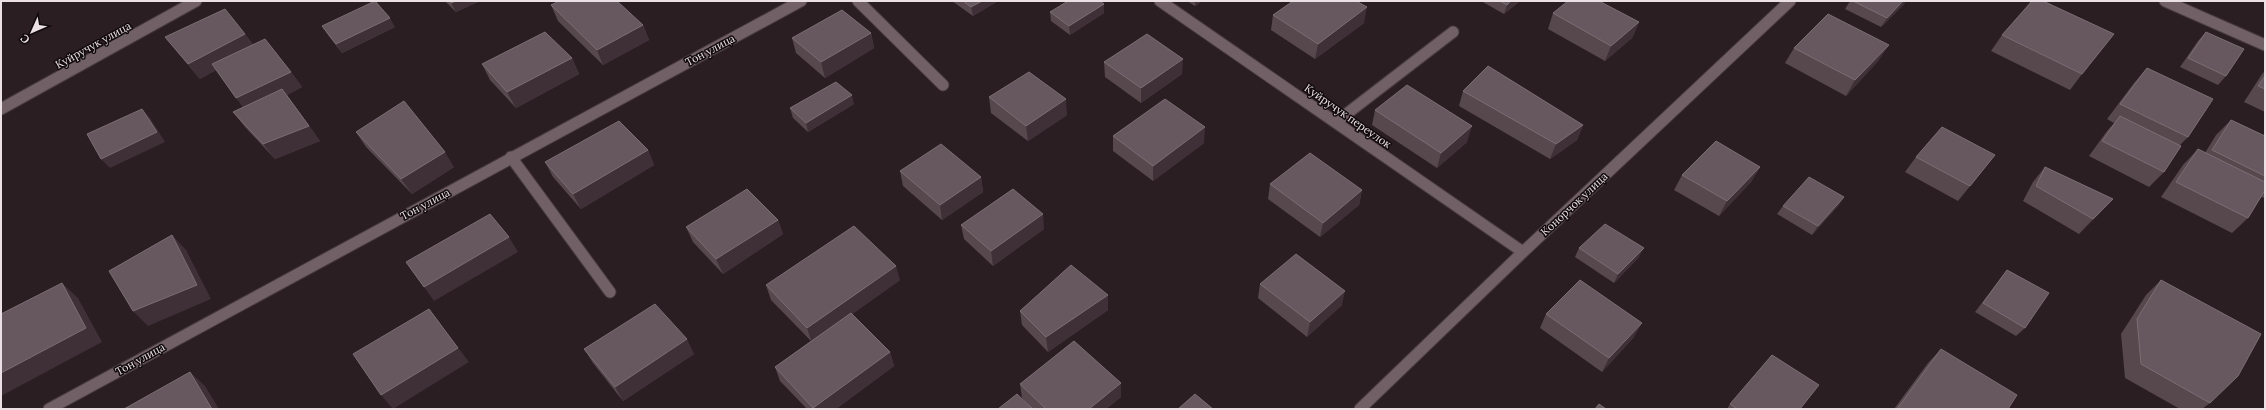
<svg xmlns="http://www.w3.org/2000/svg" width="2266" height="410" viewBox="0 0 2266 410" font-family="Lora,serif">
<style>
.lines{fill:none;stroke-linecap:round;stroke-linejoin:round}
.service-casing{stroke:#473b40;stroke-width:13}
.minor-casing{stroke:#473b40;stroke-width:13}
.service{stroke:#716066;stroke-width:11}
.minor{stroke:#716066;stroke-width:11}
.wall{fill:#56484d}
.shaded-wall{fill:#3e3036}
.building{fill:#66585e;stroke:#7b6e73}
.labels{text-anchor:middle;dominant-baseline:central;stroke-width:3;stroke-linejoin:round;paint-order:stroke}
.street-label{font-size:11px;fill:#ebe1e5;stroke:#100a0c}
</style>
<rect width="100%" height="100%" fill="#2b1e23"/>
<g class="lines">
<g class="service-casing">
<path id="service" d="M858 1 943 85
M1336 122 1453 32
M511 157 610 292"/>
</g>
<g class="minor-casing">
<path id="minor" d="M1160 1 1523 252
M2165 1 2265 45
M1 109 196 1
M49 409 801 1
M1360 409 1523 252 1790 1"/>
</g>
<use href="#service" class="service"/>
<use href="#minor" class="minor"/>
</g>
<path class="wall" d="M445 1H480L456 12Z
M952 1H998L973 16Z
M1187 1H1202L1195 6Z
M1481 1H1520L1504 14Z
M1850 1H1905L1904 4 1881 27 1845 9Z
M1104 4V13L1070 35 1051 21 1050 12Z
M551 5 643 25 649 40 603 65 558 21Z
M1553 13 1639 22 1632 38 1605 61 1548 29Z
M1273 15 1364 23 1315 59 1271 30Z
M322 26 395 27 342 53 328 35Z
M2206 32 2226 76 2218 85 2180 67 2198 41Z
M871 33 874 48 825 78 796 53 792 38Z
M245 34 253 45 291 72 302 87 287 95 320 141 275 159 245 127 233 112 243 107 216 70 200 79 165 37Z
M2002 35 2082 74 2070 90 1991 51Z
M1794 48 1879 60 1846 96 1785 63Z
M572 58 579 74 516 108 490 80 482 64Z
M1104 62 1182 74 1141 103 1105 77Z
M2147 68 2188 137 2180 145 2164 172 2149 187 2089 156 2107 131 2114 123 2107 119 2134 83Z
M2265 71V112L2244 102 2262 74Z
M1463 91 1583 125 1577 140 1550 159 1459 106Z
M989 97 1067 115 1028 141 991 113Z
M854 104 808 132 793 118 790 108Z
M1375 110 1467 142 1437 168 1372 125Z
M2231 120 2265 136V198L2261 197 2248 218 2232 233 2161 197 2183 165 2198 149 2205 153 2216 135Z
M356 132 454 167 412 194 366 147Z
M1113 136 1204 143 1153 181 1113 151Z
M648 150 654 165 581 209 553 177 545 162Z
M1995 155 1958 201 1905 172 1916 157Z
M1760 167 1751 182 1719 216 1674 190 1682 175Z
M2045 167 2113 199 2079 234 2023 201 2033 182Z
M900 171 981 177 983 192 942 220 903 186Z
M1270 184 1362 190 1359 205 1320 237 1268 199Z
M1844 197 1838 206 1812 235 1777 214 1783 206Z
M778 220 783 234 723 274 693 242 686 227Z
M961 225 1044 229 993 266 964 239Z
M1579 248 1639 257 1614 283 1575 257Z
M2007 270 2025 328 2016 336 1975 312 2000 279Z
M900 280 852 314 890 352 894 366 836 409H807L780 381 775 367 811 341 771 300 766 285Z
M2161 280 2210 403 2202 409H2180L2125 378 2121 334 2146 295Z
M1260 284 1342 305 1307 337 1258 298Z
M1108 310 1048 352 1022 325 1020 311Z
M1546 314 1634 337 1602 372 1540 328Z
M584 349 694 354 623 401 593 363Z
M1941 349 2008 409H1894L1928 363Z
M1020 384 1121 397 1106 409H1033L1022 398Z
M1730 404 1800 409H1727Z"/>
<path class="shaded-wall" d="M456 1H480L456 12 451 3Z
M982 1H998L973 16 971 7Z
M1195 1H1202L1195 6Z
M1511 1H1520L1504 14 1507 5Z
M1903 1H1905L1904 4 1881 27 1887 18Z
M1104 4V13L1070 35 1069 26Z
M1367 7 1364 23 1315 59 1318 44Z
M390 18 395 27 342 53 336 44Z
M1639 22 1632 38 1605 61 1611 46Z
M643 25 649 40 603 65 597 50Z
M871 33 874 48 825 78 821 62Z
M245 34 256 49 200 79 188 64Z
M1889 45 1879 60 1846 96 1855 80Z
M572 58 579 74 516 108 507 92Z
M1183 59 1182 74 1141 103V88Z
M291 72 302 87 287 95 320 141 275 159 263 144 248 113 236 98Z
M852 95 854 104 808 132 806 123Z
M1066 99 1067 115 1028 141 1026 126Z
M142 109 150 118 165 142 110 168 101 159Z
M1583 125 1577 140 1550 159 1556 144Z
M1472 126 1467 142 1437 168 1441 153Z
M1205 127 1204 143 1153 181V166Z
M648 150 654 165 581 209 573 194Z
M445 152 454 167 412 194 401 179Z
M1760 167 1751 182 1719 216 1727 201Z
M981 177 983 192 942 220 940 205Z
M1362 190 1359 205 1320 237 1323 223Z
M1844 197 1838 206 1812 235 1818 226Z
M2113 199 2099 214 2079 234 2093 219Z
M1043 214 1044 229 993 266 991 251Z
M778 220 783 234 723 274 716 259Z
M172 235 186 250 211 299 148 326 133 311Z
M509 237 518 252 434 301 424 287Z
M1644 248 1639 257 1614 283 1618 274Z
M896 266 900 280 812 343 807 328Z
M62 283 78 298 102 342 1 396V373Z
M1345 291 1342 305 1307 337 1310 322Z
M1108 295V310L1048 352 1046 337Z
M429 309 469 362 393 409 381 395Z
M1642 323 1634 337 1602 372 1609 358Z
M687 339 694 354 623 401 615 387Z
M890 352 894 366 836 409H814L813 408Z
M190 372 205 386 219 409H212Z
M1121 383V397L1106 409H1089Z"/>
<path class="building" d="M375 1 390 18 336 44 322 26Z
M449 1H456L451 3Z
M559 1H617L643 25 597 50 551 5Z
M963 1H982L971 7Z
M1068 1H1100L1104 4 1069 26 1050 12Z
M1293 1H1356L1367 7 1318 44 1273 15Z
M1500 1H1511L1507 5Z
M1568 1H1599L1639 22 1611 46 1553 13Z
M1853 1H1903L1887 18Z
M2032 1H2043L2114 34 2082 74 2002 35Z
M225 9 245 34 188 64 165 37Z
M842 10 871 33 821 62 792 38Z
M1828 14 1889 45 1855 80 1794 48Z
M545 32 572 58 507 92 482 64Z
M2206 32 2244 49 2226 76 2188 58Z
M1147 34 1183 59 1141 88 1104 62Z
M265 39 291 72 236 98 212 64Z
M1488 66 1583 125 1556 144 1463 91Z
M2147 68 2213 99 2188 137 2120 104Z
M1029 72 1066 99 1026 126 989 97Z
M2265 76V89L2258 86Z
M836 82 852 95 806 123 790 108Z
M1407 85 1472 126 1441 153 1375 110Z
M282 89 309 126 263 144 233 112Z
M1165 99 1205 127 1153 166 1113 136Z
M404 101 445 152 401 179 356 132Z
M142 109 157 132 101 159 87 134Z
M2120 116 2181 146 2164 172 2102 141Z
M2231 120 2265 136V176L2212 150Z
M619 121 648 150 573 194 545 162Z
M1942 127 1995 155 1970 186 1916 157Z
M1716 141 1760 167 1727 201 1682 175Z
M941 144 981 177 940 205 900 171Z
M2198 149 2265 182V190L2248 218 2176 182Z
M1310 153 1362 190 1323 223 1270 184Z
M2045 167 2113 199 2093 219 2036 186Z
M1809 177 1844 197 1818 226 1783 206Z
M747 189 778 220 716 259 686 227Z
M1013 189 1043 214 991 251 961 225Z
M490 214 509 237 424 287 406 262Z
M1605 224 1644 248 1618 274 1579 248Z
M854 226 896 266 807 328 766 285Z
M172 235 197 285 133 311 109 271Z
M1296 254 1345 291 1310 322 1260 284Z
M1071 265 1108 295 1046 337 1020 311Z
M2007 270 2049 293 2025 328 1983 303Z
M1580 280 1642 323 1609 358 1546 314Z
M2161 280 2261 334 2238 376 2210 403 2141 364 2137 319Z
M62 283 86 328 1 373V314Z
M655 304 687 339 615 387 584 349Z
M429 309 458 348 381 395 353 354Z
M851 313 890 352 813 408 775 367Z
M1074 341 1121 383 1089 409H1046L1020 384Z
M1941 349 2017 395 2008 409H1897Z
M1772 355 1819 385 1800 409H1737L1730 404Z
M190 372 212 409H124Z
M1017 394 1033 409H998Z
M1195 394 1213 409H1178Z
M1599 404 1606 409H1595Z"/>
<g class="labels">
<g class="street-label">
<text transform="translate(93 45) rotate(-29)">Куйручук улица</text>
<text transform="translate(710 50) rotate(-28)">Тон улица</text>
<text transform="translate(1348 116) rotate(35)">Куйручук переулок</text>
<text transform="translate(425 204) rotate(-28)">Тон улица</text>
<text transform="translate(1574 204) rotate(-43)">Конорчок улица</text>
<text transform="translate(140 359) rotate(-29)">Тон улица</text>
</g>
</g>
<rect width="2266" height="410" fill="none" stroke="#ebe1e5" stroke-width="4"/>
<g transform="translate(32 32) rotate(225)" stroke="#100a0c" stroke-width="3" paint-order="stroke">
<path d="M0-3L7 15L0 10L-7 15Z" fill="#ebe1e5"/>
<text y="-6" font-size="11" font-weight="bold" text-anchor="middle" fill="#ebe1e5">С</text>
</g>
</svg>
